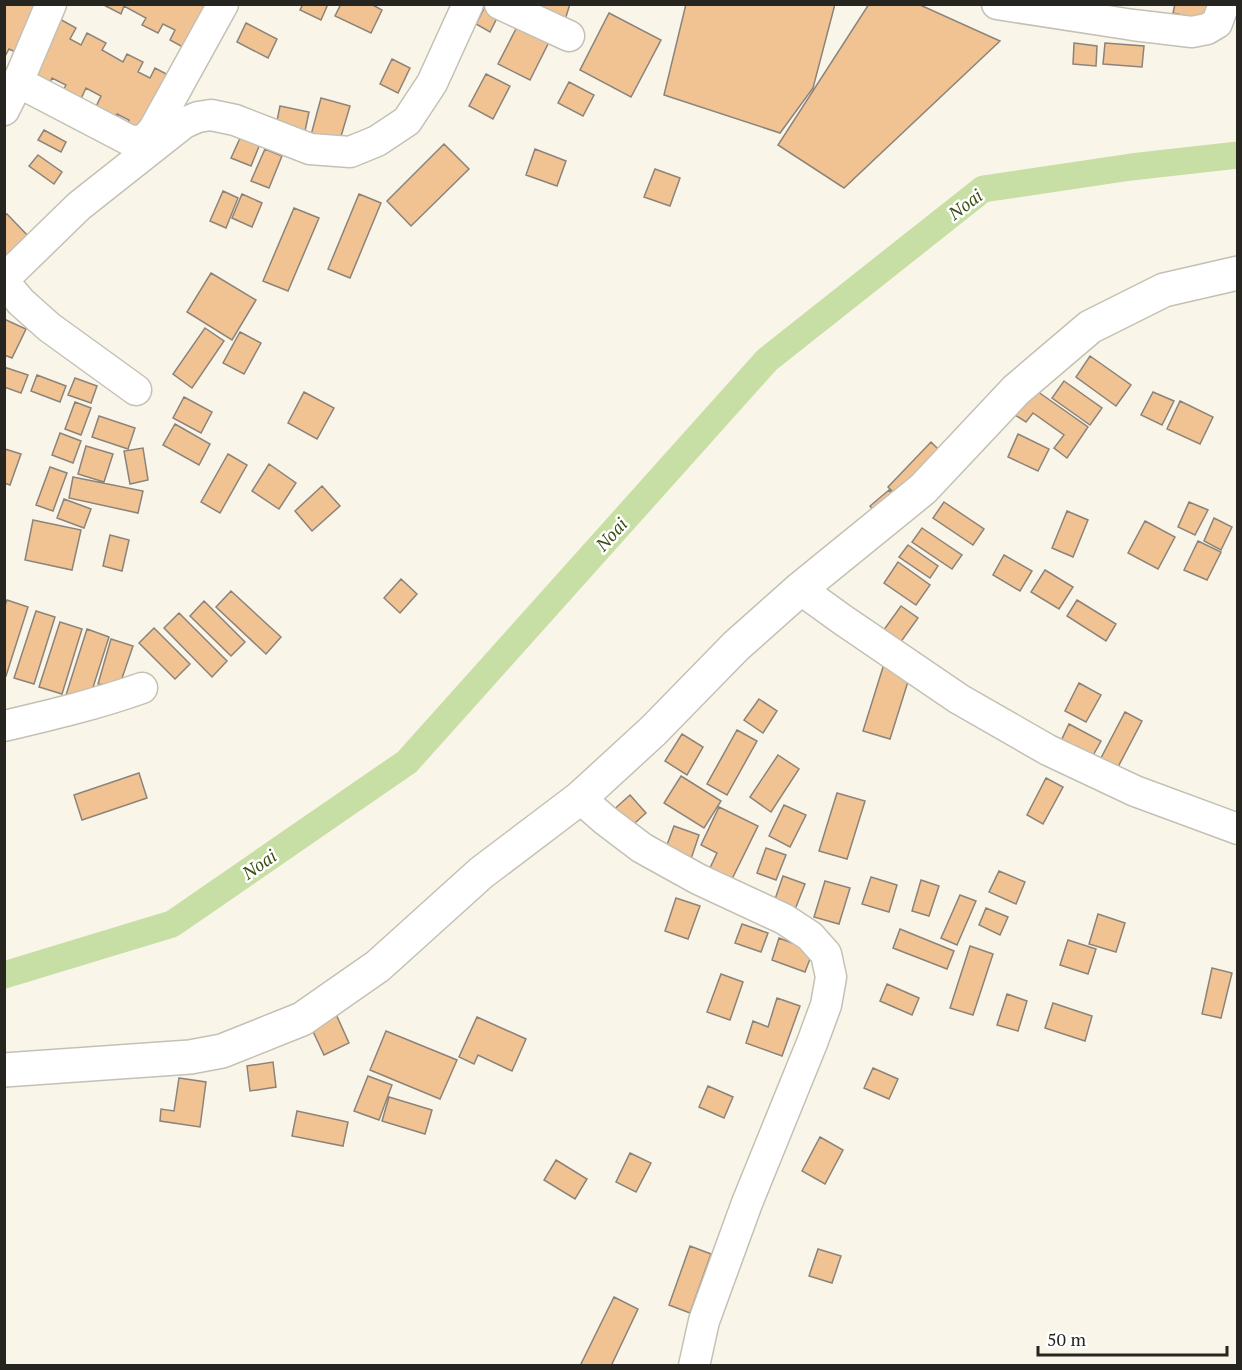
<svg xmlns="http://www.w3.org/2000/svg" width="1242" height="1370" viewBox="0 0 1242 1370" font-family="'PT Serif',serif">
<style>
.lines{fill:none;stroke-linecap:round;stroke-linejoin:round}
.canal{stroke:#c7dfa4;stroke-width:27}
.building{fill:#f1c392;stroke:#8c837a;stroke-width:1.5}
.street-casing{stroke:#c4c0b4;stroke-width:33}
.secondary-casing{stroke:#c4c0b4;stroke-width:36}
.street{stroke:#fff;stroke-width:30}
.secondary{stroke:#fff;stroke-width:33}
.labels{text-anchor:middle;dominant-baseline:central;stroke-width:5;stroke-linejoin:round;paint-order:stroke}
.water-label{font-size:18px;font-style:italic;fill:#3b4f11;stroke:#fff}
</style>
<rect width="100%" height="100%" fill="#faf5e9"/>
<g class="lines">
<path class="canal" d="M4 975 172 924 407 762 767 360 983 189 1131 167 1238 155"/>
</g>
<path class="building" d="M4 4H30L38 9 22 55 9 49 4 58Z
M102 4H212L188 50 170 40 175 30 163 24 158 33 142 25 146 18 124 6 121 14Z
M303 4H328L321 20 300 10Z
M341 4H371L382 10 371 33 335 16Z
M542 4H570L564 23 539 14Z
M686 4H835L813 88 780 133 664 95Z
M869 4H918L1000 41 844 188 778 145Z
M1175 4H1209L1205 20 1173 13Z
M486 5 500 12 490 32 476 24Z
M609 13 661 40 631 97 580 70Z
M58 18 76 28 70 39 81 45 87 33 106 43 102 50 123 62 127 54 143 62 138 72 150 78 155 68 174 78 144 136 126 127 129 120 117 114 113 121 94 111 101 96 86 88 79 103 61 94 66 85 52 78 48 87 28 76Z
M520 21 551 38 530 80 498 64Z
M246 23 277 39 268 58 237 42Z
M1074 43 1097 46 1096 66 1073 64Z
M1105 43 1144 46 1142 67 1103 64Z
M392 59 410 68 398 93 380 84Z
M486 74 510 86 493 119 469 106Z
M569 82 594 95 583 116 558 103Z
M321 98 350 106 339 143 311 135Z
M280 106 309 112 304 136 275 131Z
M44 130 66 142 61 152 38 140Z
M241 136 260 144 251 166 231 158Z
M444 144 469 169 411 226 387 201Z
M265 149 282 156 269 188 251 181Z
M535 149 566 161 557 186 526 175Z
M38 155 62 172 54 184 29 166Z
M655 169 680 178 670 206 644 197Z
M223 191 238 198 226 228 210 221Z
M242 194 262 203 252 227 232 218Z
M359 194 381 203 350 278 328 269Z
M294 208 319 218 288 291 263 281Z
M7 214 30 238 4 264V216Z
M211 273 256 300 232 340 187 312Z
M4 319 26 329 12 358 4 355Z
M205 328 224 341 192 388 173 374Z
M240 332 261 343 244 374 223 363Z
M1090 356 1131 385 1116 406 1076 377Z
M4 367 28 375 21 393 4 387Z
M37 375 66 386 60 402 31 391Z
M75 378 97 386 91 403 68 395Z
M1064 381 1102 408 1090 425 1052 398Z
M1034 389 1088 427 1067 458 1054 448 1064 435 1033 413 1026 422 1015 415Z
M304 392 334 408 317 439 288 423Z
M1153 392 1174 401 1162 425 1141 415Z
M184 397 212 412 201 433 173 418Z
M1180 401 1213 417 1200 444 1167 429Z
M75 402 91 408 81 435 65 429Z
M99 416 135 428 128 449 92 437Z
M175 424 210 444 199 465 163 445Z
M60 433 81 441 73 463 52 455Z
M1018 434 1049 449 1038 471 1008 457Z
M931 442 947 458 904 503 888 487Z
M86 446 113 454 104 482 78 474Z
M143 448 148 480 130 484 124 451Z
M5 449 21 454 10 485 4 483Z
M228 454 247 465 220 513 201 502Z
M269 464 296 483 279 509 252 491Z
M50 467 67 473 53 511 36 505Z
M73 477 143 491 138 513 69 498Z
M322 486 340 506 312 531 295 511Z
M889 490 901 506 882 521 870 506Z
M64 499 91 509 84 528 57 518Z
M944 502 984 529 973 545 933 518Z
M1189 502 1208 510 1195 535 1178 527Z
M1067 511 1088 520 1073 557 1052 548Z
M1214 518 1232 527 1221 550 1204 541Z
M33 520 81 530 72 570 25 560Z
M1145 521 1175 537 1158 569 1128 553Z
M922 528 962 555 952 569 912 542Z
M110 535 129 540 122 571 103 566Z
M1198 541 1221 552 1207 580 1184 570Z
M908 545 938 566 930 578 899 557Z
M1004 555 1032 571 1020 591 993 575Z
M898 562 930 585 916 605 884 583Z
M1045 570 1073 587 1059 609 1031 592Z
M401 579 417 594 400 613 384 598Z
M231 591 281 637 266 654 216 607Z
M7 600 28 607 6 676 4 675V608Z
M1077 600 1116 624 1106 641 1067 616Z
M204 601 245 642 231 656 190 616Z
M901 606 918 618 900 643 883 631Z
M36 611 55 617 34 684 14 678Z
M179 613 227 661 212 677 164 628Z
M60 622 82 629 62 694 39 687Z
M154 628 190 664 175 679 139 643Z
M87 629 109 637 88 703 66 695Z
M111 639 133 646 119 687 98 684Z
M884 664 911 672 890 739 863 731Z
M1079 683 1101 695 1086 722 1065 711Z
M759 699 777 711 763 733 744 720Z
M1125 712 1142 721 1118 767 1101 758Z
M1069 724 1101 741 1091 759 1060 743Z
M737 730 757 741 727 795 707 784Z
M682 734 703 747 687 775 665 761Z
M778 755 799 769 771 812 750 797Z
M139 773 147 798 82 820 74 795Z
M681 776 721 801 704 828 664 803Z
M1046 778 1063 787 1043 824 1027 815Z
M837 793 865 801 847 859 819 851Z
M630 795 646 813 626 831 610 813Z
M784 805 806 815 790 847 769 836Z
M719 807 758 826 731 881 709 870 717 853 701 845Z
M674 826 699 835 690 862 664 853Z
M766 848 786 855 776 880 757 873Z
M999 871 1025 882 1016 904 989 892Z
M783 876 805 884 794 912 773 905Z
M871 877 897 885 889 912 862 904Z
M921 880 939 886 929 916 912 911Z
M825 881 850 888 839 924 814 917Z
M960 895 976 901 957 945 941 938Z
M676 898 700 906 688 939 665 931Z
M986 908 1008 917 1000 935 979 925Z
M1098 914 1125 923 1116 952 1089 944Z
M742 924 768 933 761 952 735 943Z
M900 929 954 951 947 969 893 948Z
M779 938 813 951 805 972 772 960Z
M1068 940 1096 949 1088 974 1060 965Z
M970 946 993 954 973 1015 950 1008Z
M1212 968 1232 973 1221 1018 1202 1014Z
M721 974 743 982 730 1020 707 1012Z
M887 984 919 998 912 1015 880 1001Z
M1007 994 1027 1001 1018 1031 997 1025Z
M777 998 800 1006 782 1056 746 1043 753 1021 768 1027Z
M1053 1003 1092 1016 1085 1041 1045 1028Z
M335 1012 349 1043 324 1055 310 1025Z
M477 1017 526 1039 512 1071 478 1055 474 1064 459 1057Z
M386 1031 457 1060 440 1099 370 1070Z
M273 1062 276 1087 250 1091 247 1066Z
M873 1068 898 1079 889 1099 864 1088Z
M368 1076 392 1085 379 1120 354 1111Z
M179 1078 206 1082 200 1127 160 1121 161 1109 174 1111Z
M708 1086 733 1097 724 1118 699 1107Z
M389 1097 432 1110 425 1134 382 1121Z
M297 1111 348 1122 343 1146 292 1136Z
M820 1137 843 1150 825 1184 802 1171Z
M630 1153 651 1163 636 1192 616 1182Z
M556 1160 587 1179 575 1199 544 1180Z
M690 1246 711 1254 690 1313 669 1305Z
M818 1249 841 1256 832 1283 809 1276Z
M614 1297 638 1309 611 1366H585L581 1364Z"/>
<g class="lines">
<g class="street-casing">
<path id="street" d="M51 4 18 82 129 140C143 142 145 140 154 129L223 4
M500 4 569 36
M997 4 1133 25 1192 32 1207 29 1217 23 1224 4
M4 110 18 82
M4 279 79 206 184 123 198 117 211 115 235 120 310 149 350 152 377 141 407 121 432 83 468 4
M4 282 21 302 49 327 136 390
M800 589 843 620 959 699 1048 750 1135 791 1238 829
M4 726C51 715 97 704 142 688
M580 798 605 820 642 848 698 879 784 919 810 936 826 954 831 977 826 1005 812 1043 747 1203 704 1321 694 1366"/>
</g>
<g class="secondary-casing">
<path id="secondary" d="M4 1070 190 1057 222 1051 302 1019 378 966 481 873 580 798 653 731 736 646 800 589 923 489 1016 390 1090 327 1164 290 1238 273"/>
</g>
<use href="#street" class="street"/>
<use href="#secondary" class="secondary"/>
</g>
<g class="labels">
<g class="water-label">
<text transform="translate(965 204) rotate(-37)">Noai</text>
<text transform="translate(611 534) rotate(-48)">Noai</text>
<text transform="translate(259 864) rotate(-35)">Noai</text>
</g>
</g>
<rect width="1242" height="1370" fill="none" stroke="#262520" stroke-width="12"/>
<path d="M1038 1346v9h189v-9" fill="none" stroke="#262520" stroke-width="3"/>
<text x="1047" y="1346" font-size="18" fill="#262520" stroke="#ffffff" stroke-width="4.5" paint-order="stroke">50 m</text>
</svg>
